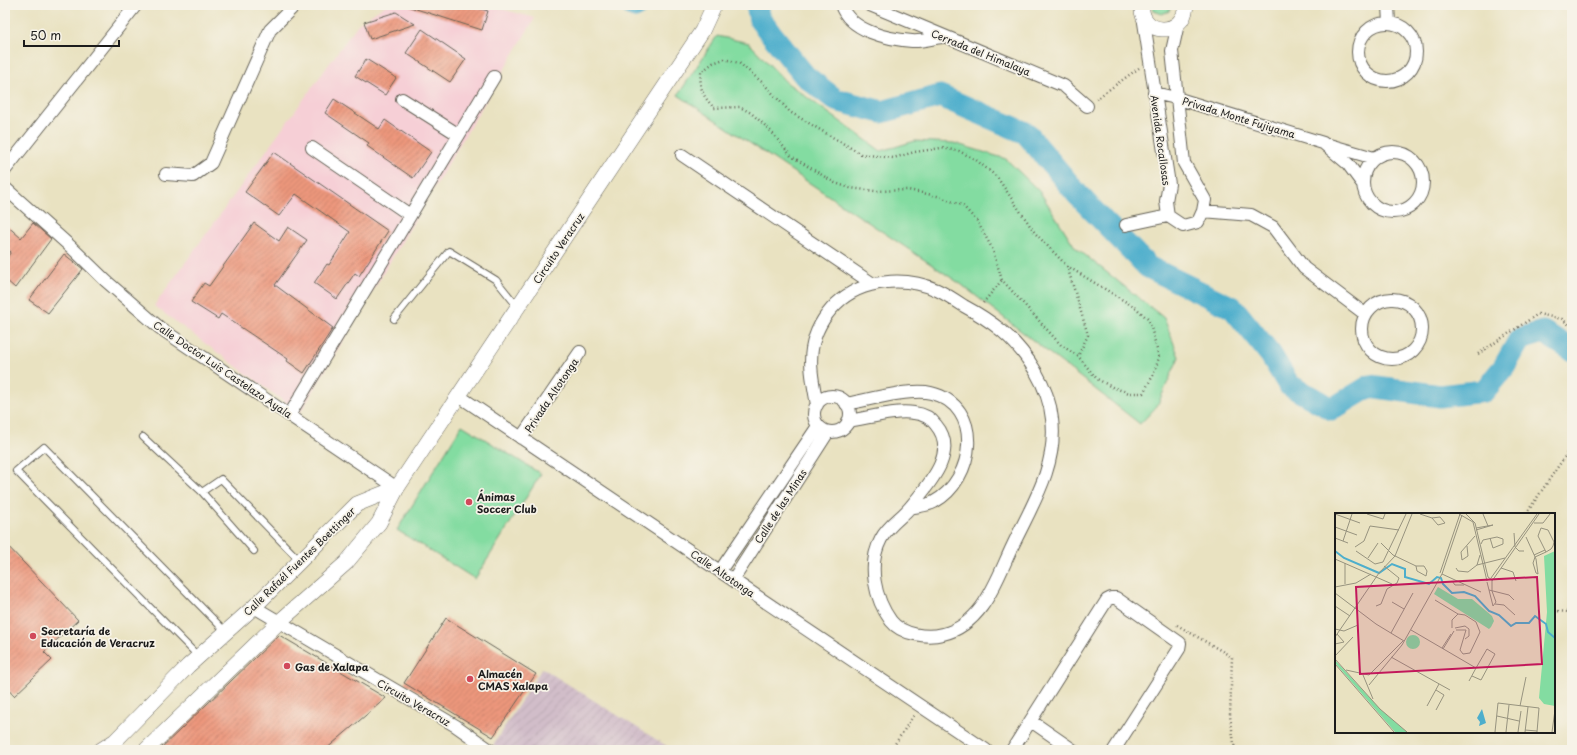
<svg xmlns="http://www.w3.org/2000/svg" width="1577" height="755" viewBox="0 0 1577 755" font-family="'Playpen Sans',sans-serif">
<style>
.built{fill:#f6cfd6}
.industrial{fill:url(#industrial-furrows)}
.grass{fill:#83dca1;stroke:#507c5e}
.lines{fill:none;stroke-linecap:round;stroke-linejoin:round}
.river{stroke:#4daecc;stroke-width:23}
.building{fill:url(#building-hatch)}
.service-casing{stroke:#646156;stroke-width:8}
.minor-casing{stroke:#646156;stroke-width:14}
.tertiary-casing{stroke:#646156;stroke-width:16}
.path{stroke:#646156;stroke-width:2.5;stroke-dasharray:1 3;stroke-linecap:butt}
.service{stroke:#fff;stroke-width:6}
.minor{stroke:#fff;stroke-width:12}
.tertiary{stroke:#fff;stroke-width:15}
.poi-dot{fill:#d1495b;stroke:#f7f3e8;stroke-width:1.5}
.labels{text-anchor:middle;dominant-baseline:central;stroke-width:3.5;stroke-linejoin:round;paint-order:stroke}
.street-label{font-size:10px;fill:#1c1c1c;stroke:#f7f3e8}
.poi-label{font-size:10px;font-weight:bold;fill:#1c1c1c;stroke:#f7f3e8;text-anchor:start}
.inset-river{fill:none;stroke:#4daecc;stroke-width:2}
.inset-road{fill:none;stroke:#97937f;stroke-width:1}
.view{fill:#c2185b;fill-opacity:0.15;stroke:#c2185b;stroke-width:2}
.inset-edge{fill:none;stroke:#1c1c1c;stroke-width:2}
</style>
<defs>
<pattern id="industrial-furrows" width="10" height="10" patternUnits="userSpaceOnUse"><rect width="10" height="10" fill="#d1bdc9"/><path d="M-1 1l2-2M0 10L10 0M9 11l2-2" fill="none" stroke="#b3a2ac"/></pattern>
<pattern id="building-hatch" width="6" height="6" patternUnits="userSpaceOnUse"><rect width="6" height="6" fill="#ed977d"/><path d="M-1 1l2-2M0 6l6-6M5 7l2-2" fill="none" stroke="#bf7a66"/></pattern>
</defs>
<rect width="100%" height="100%" fill="#f7f3e8"/>
<filter id="ink" filterUnits="userSpaceOnUse"><feTurbulence type="fractalNoise" baseFrequency=".025" numOctaves="2"/><feDisplacementMap in="SourceGraphic" scale="8" xChannelSelector="R" yChannelSelector="G"/><feConvolveMatrix kernelMatrix="1 2 1 2 8 2 1 2 1" color-interpolation-filters="sRGB"/></filter>
<filter id="wash" filterUnits="userSpaceOnUse"><feTurbulence type="fractalNoise" baseFrequency=".012" numOctaves="4" result="noise"/><feDisplacementMap in="SourceGraphic" scale="16" xChannelSelector="R" yChannelSelector="G"/><feGaussianBlur stdDeviation="0.9" result="paint"/><feColorMatrix in="noise" values="0 0 0 0 0 0 0 0 0 0 0 0 0 0 0 0 0 1.4 0 .05"/><feComposite in="paint" operator="in"/></filter>
<g filter="url(#wash)">
<rect width="100%" height="100%" fill="#e9e2c1"/>
<path class="built" d="M386 5H487L535 18 300 413 154 306 358 24Z"/>
<path class="industrial" d="M542 668 673 750H501L493 745Z"/>
<path class="grass" d="M1151 5H1172L1169 11 1162 14 1154 11Z
M717 36 749 43 786 82 881 151 915 141 954 143 1006 159 1040 192 1075 247 1164 318 1179 357 1157 406 1140 424 962 285 678 95Z
M462 425 541 474 475 579 397 530Z"/>
<g class="lines">
<path class="river" d="M632 5 635 7 638 5
M757 5 760 20 805 76 836 100 882 112 940 96 1026 133 1078 195 1148 267 1233 308 1271 355 1289 385 1332 409 1370 386 1440 396 1484 391 1504 367 1520 339 1543 332 1572 350"/>
</g>
<g id="blocks">
<path class="building" d="M410 5H468L488 11 482 30 410 7Z
M396 12 415 24 370 39 364 22Z
M422 29 466 59 450 82 406 53Z
M366 59 396 78 385 95 355 76Z
M334 99 379 129 385 120 431 152 413 178 367 146 369 143 325 113Z
M274 152 388 231 359 276 355 273 337 299 314 283 327 264 329 265 350 232 296 194 279 216 245 192Z
M33 223 51 239 15 288 5 279V260L11 252 5 246V224L21 238Z
M254 223 279 241 288 227 307 240 275 285 333 328 304 373 287 361 288 359 221 314 218 319 191 302 204 283 209 286Z
M64 254 83 269 48 313 29 300Z
M5 543 78 620 44 652 52 660 14 696 5 686Z
M446 618 536 674 493 737 404 683Z
M279 635 386 698 325 750H159Z"/>
</g>
</g>
<g filter="url(#ink)">
<use href="#blocks" fill-opacity="0" stroke="#646156" stroke-width="1"/>
<g class="lines">
<g class="service-casing">
<path id="service" d="M394 319 449 251 496 280 517 306
M143 437 202 492 221 479 300 561
M202 492 254 551
M198 656 16 471 44 447 225 631"/>
</g>
<g class="minor-casing">
<path id="minor" d="M841 5C850 31 887 39 912 41 921 42 933 38 942 37
M870 5 1064 86 1087 106
M1388 5 1389 23
M1143 16 1169 184 1166 201 1168 216 1183 226 1198 222 1203 211 1205 200 1184 163 1172 51 1178 24
M1358 52a29 29 0 1 1 58 0a29 29 0 1 1-58 0Z
M1154 93 1176 98 1323 143 1348 164 1362 183
M402 99 459 135
M1329 145 1374 158
M312 148 410 215
M1363 182a30 30 0 1 1 60 0a30 30 0 1 1-60 0Z
M682 155 873 284
M5 170 136 5
M166 174 193 176 211 163 270 30 295 5
M5 188 71 247 106 281 160 328 397 488
M1203 211 1251 215 1273 227 1304 268 1365 314
M1126 225 1168 216
M1362 329a30 30 0 1 1 60 0a30 30 0 1 1-60 0Z
M459 396 986 750
M814 414a18 18 0 1 1 36 0a18 18 0 1 1-36 0Z
M846 404C867 400 911 388 931 393 985 406 975 480 934 502 927 506 917 506 910 508
M817 405C814 387 809 367 812 349 815 331 824 316 836 304 862 279 905 276 937 290 946 294 955 300 964 306 977 313 991 322 1002 331 1027 352 1049 387 1052 419 1058 465 1032 505 1013 545 997 578 984 624 943 634 927 638 902 635 891 621 875 599 867 565 881 539 889 524 902 518 912 505 929 484 959 452 936 425 931 418 923 414 914 413 894 410 869 418 848 421
M290 414 494 77
M521 438 580 352
M720 571 818 426
M733 580 828 432
M254 607 456 726 490 750
M1031 721 1073 750
M1012 750 1107 600 1111 598H1116L1180 643 1179 649 1114 750"/>
</g>
<g class="tertiary-casing">
<path id="tertiary" d="M1142 5C1139 35 1184 39 1186 5
M101 750 115 741 188 666 254 607 357 504 397 488
M146 750 278 623 346 563 379 523 397 488 702 31 714 5"/>
</g>
<path class="path" d="M724 59 739 63 763 83 790 112 861 154 893 158 915 152 941 148 959 151 976 160 997 177 1035 233 1067 266 1136 308 1149 320 1159 357 1154 374 1143 393H1129L1112 387 1097 379 1078 356 1061 345 1002 280 992 248 977 221 962 205 937 196 908 190 875 191 850 188 835 183 791 156 769 129 751 113 740 107 714 108C703 96 699 89 701 72L713 63Z
M1096 99 1139 68
M1067 266 1088 335 1078 356
M983 303 1002 280
M1478 354 1538 314 1562 319 1572 327
M1526 514 1572 446
M1554 611 1572 612
M1177 625 1232 657 1230 716 1235 750
M891 750 914 715"/>
<use href="#service" class="service"/>
<use href="#minor" class="minor"/>
<use href="#tertiary" class="tertiary"/>
</g>
</g>
<g class="poi-dot">
<circle cx="469" cy="502" r="4"/>
<circle cx="33" cy="636" r="4"/>
<circle cx="287" cy="666" r="4"/>
<circle cx="470" cy="679" r="4"/>
</g>
<g class="labels">
<g class="street-label">
<text transform="translate(981 52) rotate(22)">Cerrada del Himalaya</text>
<text transform="translate(1239 117) rotate(17)">Privada Monte Fujiyama</text>
<text transform="translate(1161 140) rotate(82)">Avenida Rocallosas</text>
<text transform="translate(558 248) rotate(-56)">Circuito Veracruz</text>
<text transform="translate(223 369) rotate(34)">Calle Doctor Luis Castelazo Ayala</text>
<text transform="translate(551 395) rotate(-56)">Privada Altotonga</text>
<text transform="translate(780 506) rotate(-57)">Calle de las Minas</text>
<text transform="translate(299 561) rotate(-44)">Calle Rafaél Fuentes Boettinger</text>
<text transform="translate(723 573) rotate(34)">Calle Altotonga</text>
<text transform="translate(414 702) rotate(30)">Circuito Veracruz</text>
</g>
<g class="poi-label">
<text x="477" y="496">Ánimas<tspan x="477" dy="12">Soccer Club</tspan></text>
<text x="41" y="630">Secretaría de<tspan x="41" dy="12">Educación de Veracruz</tspan></text>
<text x="295" y="666">Gas de Xalapa</text>
<text x="478" y="673">Almacén<tspan x="478" dy="12">CMAS Xalapa</tspan></text>
</g>
</g>
<g transform="translate(1335 513)">
<rect width="220" height="220" fill="#e9e2c1"/>
<path d="M103 74 123 86H137L157 103 159 108 156 114 154 116 99 81ZM71 129a7 7 0 1 1 14 0a7 7 0 1 1-14 0ZM0 147 45 196 72 219H60L0 150Z" fill="#83dca1"/>
<path d="M220 38V193L209 191 204 185 212 99 209 43Z" fill="#83dca1"/>
<path d="M147 196 151 210 144 213 145 209 142 205Z" fill="#4daecc"/>
<path class="inset-river" d="M0 38 9 45 44 60 57 51 70 56V64L94 71 102 64 106 65 108 71 117 80 129 79 140 83 154 98 164 102 176 113 181 110H194L200 103 211 111 213 119 220 125"/>
<path class="inset-road" d="M0 1 25 10M32 1 48 6 50 1M85 1 97 5 103 12 110 10 105 4 97 5M124 1 138 9 152 68M131 1 140 10 153 64 157 67V78L161 89 158 93M148 1 153 13M199 10H208L215 1M0 14 22 22M141 17 158 12 141 15M179 20 180 34 184 38H189M191 24 201 46 203 61M0 25 13 30M8 28 17 1M46 30 58 42 81 53H89L92 58 91 63 82 58 81 53M146 31 148 27 162 24 168 26V31L158 35 155 25M132 33 133 43 127 47 126 39 140 23M20 34 29 28 35 13 64 17M21 38 40 51 48 49 71 1M199 42 210 37M200 44 211 39 216 36 218 33 219 29 213 17 206 15 203 23 211 39M200 44 198 50 201 60 203 61M33 45 43 30M0 46 57 71M10 50V71M142 52 170 45M121 55 123 58 133 59 142 52 145 42M166 55 178 59 181 68M105 60 125 1M107 61 127 2M107 61 146 79M156 65 202 1M117 68 120 72H129M157 68 204 1M152 69 158 93M0 74 21 70 36 61M154 77 174 82 179 87M0 80 41 111 69 128M100 87 123 101M57 89 69 96M160 91 169 92 180 102M0 93 15 103M41 93 46 91 52 76 62 70 64 65 49 53M117 115V107L123 101 130 102 141 109 145 119 135 140 128 141 125 137 131 117H121M120 115 130 113 134 116V123L130 126M0 116 9 118 23 112M76 117 141 155M56 120 78 80M0 124 44 60 60 43 77 1M0 131 9 129 2 121M107 135 116 121M108 136 119 118M0 143 18 124M56 144 115 177M0 146 45 196 72 219M0 151 59 219M11 157 34 162 68 128M28 162 38 186M134 168 141 155 152 136 160 141 146 167 137 163M34 172 67 132 107 61M101 177 109 182 101 197M92 193 104 171M185 193 191 164M162 203 184 208M190 217 202 218M160 219 163 190 204 195 202 219M171 219 174 192M183 219 186 198M190 219 193 194M217 219 220 197"/>
<path class="view" d="M202 64 207 151 25 161 21 74Z"/>
<rect width="220" height="220" class="inset-edge"/>
</g>
<rect width="1577" height="755" fill="none" stroke="#f7f3e8" stroke-width="20"/>
<path d="M24 40v6h95v-6" fill="none" stroke="#1c1c1c" stroke-width="2"/>
<text x="30" y="40" font-size="12" fill="#1c1c1c" stroke="#f7f3e8" stroke-width="3" paint-order="stroke">50 m</text>
</svg>
